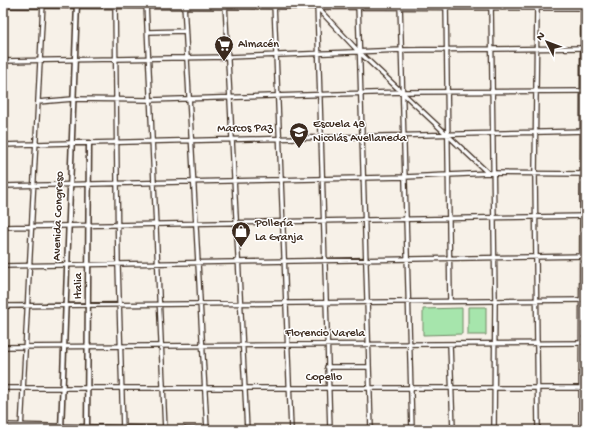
<svg xmlns="http://www.w3.org/2000/svg" width="589" height="433" viewBox="0 0 589 433" font-family="'Gochi Hand',sans-serif">
<style>
.green{fill:#a6e5ac;stroke:#708865}
.lines{fill:none;stroke-linecap:round;stroke-linejoin:round}
.minor-casing{stroke:#3b2a1e;stroke-width:6}
.tertiary-casing{stroke:#3b2a1e;stroke-width:7}
.minor{stroke:#fff;stroke-width:3.5}
.tertiary{stroke:#fff;stroke-width:4}
.labels{text-anchor:middle;dominant-baseline:central;stroke-width:3;stroke-linejoin:round;paint-order:stroke}
.poi-label{font-size:12px;fill:#3b2a1e;stroke:#fff;text-anchor:start}
.street-label{font-size:12px;fill:#3b2a1e;stroke:#fff}
</style>
<rect width="100%" height="100%" fill="#f7f1e8"/>
<filter id="ink" filterUnits="userSpaceOnUse"><feTurbulence type="fractalNoise" baseFrequency=".025" numOctaves="2"/><feDisplacementMap in="SourceGraphic" scale="8" xChannelSelector="R" yChannelSelector="G"/><feConvolveMatrix kernelMatrix="1 2 1 2 8 2 1 2 1" color-interpolation-filters="sRGB"/></filter>
<g filter="url(#ink)">
<path class="green" d="M468 307H486V335H468Z
M462 308V334L423 335V309Z"/>
<g class="lines">
<g class="minor-casing">
<path id="minor" d="M115 3 118 265 123 430
M146 3 165 430
M184 3 207 430
M225 3 247 430
M274 3 291 430
M313 3 359 52 488 173
M317 3 330 430
M358 3 371 430
M400 3 412 430
M446 3 450 301
M491 3 495 300 494 430
M3 6 586 8
M537 7 535 174 538 430
M148 32 185 31
M3 61 228 57 402 50 586 48
M38 102 73 99 150 100 403 92 586 91
M89 143 586 131
M3 145 71 143
M3 186 405 177 490 173 586 174
M3 227 586 216
M3 266 586 256
M3 306 586 300
M450 344 453 430
M3 347 586 343
M327 367H369
M3 388H586
M3 425 232 430
M21 430 43 3
M581 430 583 3"/>
</g>
<g class="tertiary-casing">
<path id="tertiary" d="M71 143H89L87 430
M61 430 77 3"/>
</g>
<use href="#minor" class="minor"/>
<use href="#tertiary" class="tertiary"/>
</g>
</g>
<defs>
<g id="supermarket-pin" transform="scale(1)"><path d="M0 17L-7.5 6A9.5 9.5 0 1 1 7.5 6Z" fill="#3b2a1e" stroke="#fff"/><path d="M-6-5.5h2.5l.6 2H6L4.5 2H-2.5L-4.4-4H-6ZM-1.5 3.2a1.3 1.3 0 1 0 .1 0ZM3 3.2a1.3 1.3 0 1 0 .1 0Z" fill="#fff"/></g>
<g id="school-pin" transform="scale(1)"><path d="M0 17L-7.5 6A9.5 9.5 0 1 1 7.5 6Z" fill="#3b2a1e" stroke="#fff"/><path d="M0-5L7-2L0 1L-7-2ZM-4 1L0 2.5L4 1V4Q0 6-4 4Z" fill="#fff"/></g>
<g id="shop-pin" transform="scale(1)"><path d="M0 17L-7.5 6A9.5 9.5 0 1 1 7.5 6Z" fill="#3b2a1e" stroke="#fff"/><path d="M-5-2.5h2.3a2.7 3.5 0 0 1 5.4 0H5L5.5 6h-11ZM-1.5-2.5h3a1.5 2.3 0 0 0-3 0Z" fill="#fff"/></g>
</defs>
<g fill-rule="evenodd">
<use href="#supermarket-pin" x="224" y="45"/>
<use href="#school-pin" x="299" y="132"/>
<use href="#shop-pin" x="241" y="231"/>
</g>
<g class="labels">
<g class="poi-label">
<text x="238" y="45">Almacén</text>
<text x="313" y="125">Escuela 48<tspan x="313" dy="14">Nicolás Avellaneda</tspan></text>
<text x="255" y="224">Pollería<tspan x="255" dy="14">La Granja</tspan></text>
</g>
<g class="street-label">
<text transform="translate(245 129) rotate(-1)">Marcos Paz</text>
<text transform="translate(59 216) rotate(-88)">Avenida Congreso</text>
<text transform="translate(79 286) rotate(-89)">Italia</text>
<text x="325" y="334">Florencio Varela</text>
<text x="324" y="378">Copello</text>
</g>
</g>
<rect width="589" height="433" fill="none" stroke="#fff" stroke-width="16"/>
<rect x="8" y="8" width="573" height="417" fill="none" stroke="#3b2a1e" stroke-width="1.5" filter="url(#ink)"/>
<g transform="translate(547 42) rotate(312)" stroke="#ffffff" stroke-width="3" paint-order="stroke">
<path d="M0-3L7 15L0 10L-7 15Z" fill="#3b2a1e"/>
<text y="-6" font-size="11" font-weight="bold" text-anchor="middle" fill="#3b2a1e">N</text>
</g>
</svg>
